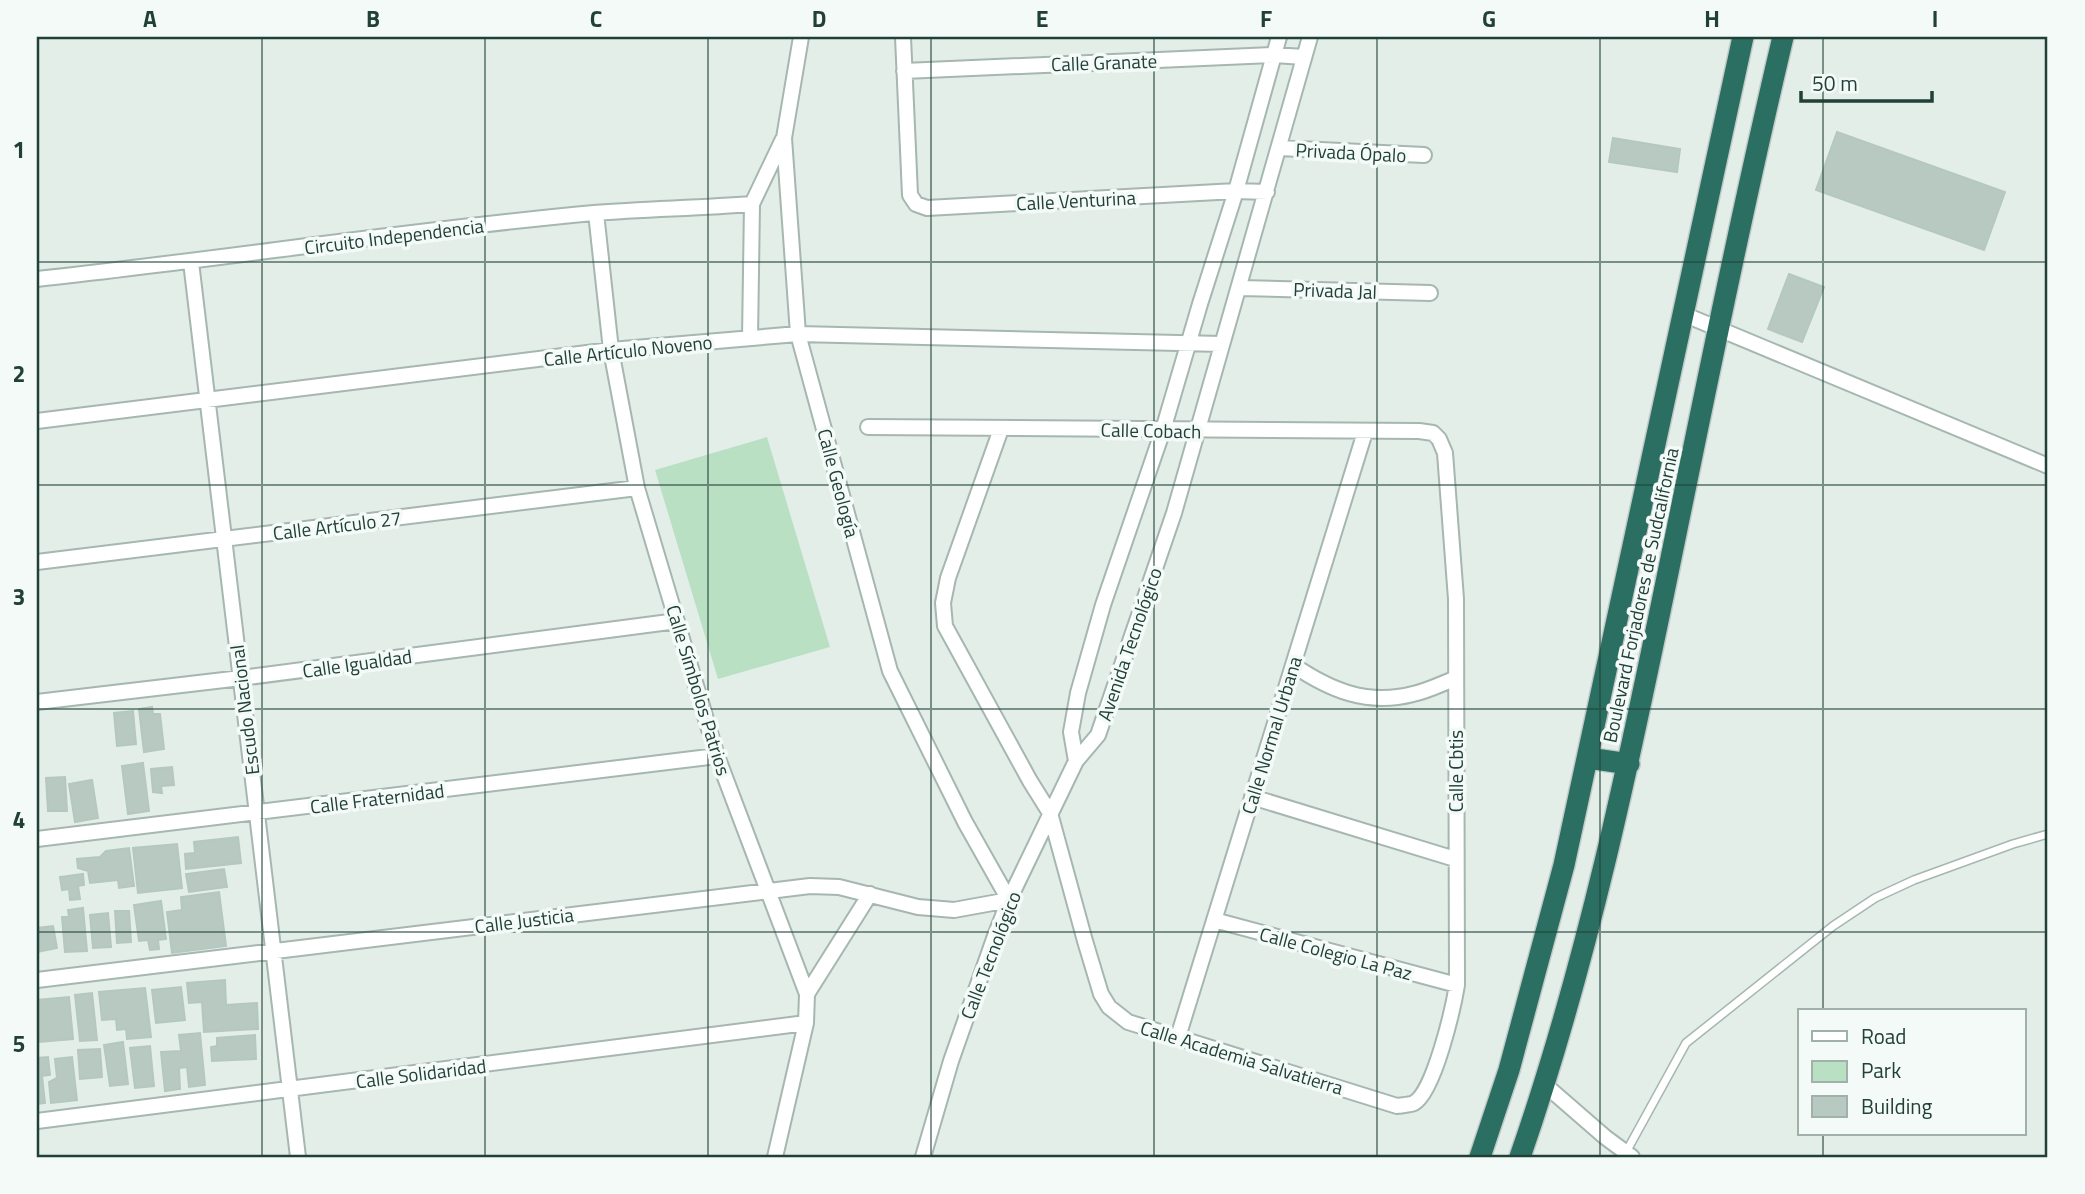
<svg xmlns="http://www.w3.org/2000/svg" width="2085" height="1194" viewBox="0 0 2085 1194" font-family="'Titillium Web',sans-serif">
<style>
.green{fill:#bae0c4}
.building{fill:#b8c9c2;stroke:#b4c8c0;stroke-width:2}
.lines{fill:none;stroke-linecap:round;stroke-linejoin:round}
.lane-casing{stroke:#a5b7b0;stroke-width:10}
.street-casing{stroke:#a5b7b0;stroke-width:18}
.highway-casing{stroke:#c1cac7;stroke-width:24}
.lane{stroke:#fff;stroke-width:7}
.street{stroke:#fff;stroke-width:14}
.highway{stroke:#2a6f61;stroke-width:21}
.grid{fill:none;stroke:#214138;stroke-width:2;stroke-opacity:0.55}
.labels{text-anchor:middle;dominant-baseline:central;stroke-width:7;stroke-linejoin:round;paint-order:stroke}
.street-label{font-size:19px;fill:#214138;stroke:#f4faf7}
.neatline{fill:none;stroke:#214138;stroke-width:2.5}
.grid-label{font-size:23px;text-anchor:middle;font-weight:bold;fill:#214138}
</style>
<rect width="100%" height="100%" fill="#e3eee9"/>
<path class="green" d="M767 437 830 647 718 679 655 470Z"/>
<path class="building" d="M1837 132 2005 192 1984 250 1816 190Z
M1613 138 1680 149 1677 172 1609 162Z
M1789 274 1824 287 1802 342 1768 329Z
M152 707 153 714H160L164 749 144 752 139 709Z
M133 711 136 744 117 746 114 713Z
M143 763 149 811 128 814 122 766Z
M172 767 174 785 161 786 162 793 153 792 151 769Z
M65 777 67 811H48L46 778Z
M92 780 98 818 75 822 69 784Z
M238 837 241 863 186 869 185 854 195 853 194 842Z
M177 844 182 888 138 893 133 848Z
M129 848 134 886 119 888 118 880 90 883 88 871 78 868 77 859 100 857 106 851Z
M224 869 227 887 189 892 186 874Z
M83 874 84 885 78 886 80 899 70 900 69 889 62 890 60 877Z
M219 892 226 946 172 953 167 912 182 910 181 897Z
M161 901 166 939 158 940 159 949 150 950 148 940 139 941 134 905Z
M83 908 87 951 65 952 62 917H69L68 910Z
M115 911H129L131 942 117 943Z
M108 913 111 947 93 948 90 915Z
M53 926 57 948 37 952V928Z
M225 980 226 1005 257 1003 258 1029 204 1032 202 1002 189 1003 187 983Z
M181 987 185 1020 156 1023 152 990Z
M145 988 151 1037 127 1039 126 1029 117 1030 116 1019 102 1020 99 992Z
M92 993 97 1040 80 1041 75 995Z
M69 997 73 1039 39 1042 37 1000Z
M200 1033 205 1085 189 1087 187 1067 179 1068 180 1089 165 1091 161 1052 181 1051 179 1035Z
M255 1035 256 1059 212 1061 211 1047 217 1046V1038Z
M123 1042 128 1084 110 1086 104 1045Z
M150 1046 154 1086 135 1088 130 1048Z
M100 1049 102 1077 80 1079 78 1050Z
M48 1057 50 1075 42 1076 45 1103 37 1104V1058Z
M72 1057 77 1100 51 1103 49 1082 57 1078 55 1059Z"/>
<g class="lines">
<g class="lane-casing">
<path id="lane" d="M1625 1154 1686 1043 1833 926 1875 898 1914 880 2013 844 2048 834"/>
</g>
<g class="street-casing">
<path id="street" d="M903 37 910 195 916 204 927 208 1236 191 1267 192
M1279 37 1236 191 1200 304 1163 430 1103 605 1078 693 1071 732 1076 761 1098 735 1174 513 1310 37
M904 71 1274 55 1304 57
M1279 148 1424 155
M596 213 611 350 637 488 717 756 807 994 806 1023 775 1157
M191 262 298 1157
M37 279C223 259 408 230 594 213 646 209 700 208 752 204
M1239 288 1430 293
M1683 314 2048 466
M750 338 752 204 783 139
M37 421 611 350 798 334 1222 344
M868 427 1419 431 1433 433 1439 439 1445 453 1456 599 1457 985C1453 1009 1434 1092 1414 1103 1410 1105 1402 1105 1397 1106L1128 1022 1109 1007 1101 994 1085 941 1050 813 1030 781 945 626 943 603 948 578 1001 429
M37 562 637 488
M1293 665C1330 690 1367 706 1413 694 1427 691 1441 684 1454 679
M37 702 241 678 677 621
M1252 797 1455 859
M37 839 717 756
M1214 920 1457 985
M37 980 810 886 839 887 918 907 954 910 1009 900 965 822 890 671 798 334 784 138 801 37
M807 994 870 894
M1178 1037 1365 432
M1544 1084 1605 1137 1632 1157
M37 1121 806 1023
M923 1157 951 1061 995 936 1009 900 1076 761"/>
</g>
<g class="highway-casing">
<path id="highway" d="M1588 758 1629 764
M1480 1157 1509 1070 1564 865 1743 37
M1520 1157C1587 964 1629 763 1670 563 1706 387 1742 211 1783 37"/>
</g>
<use href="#lane" class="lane"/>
<use href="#street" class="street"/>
<use href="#highway" class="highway"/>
</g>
<path class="grid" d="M262 37V1157M485 37V1157M708 37V1157M931 37V1157M1154 37V1157M1377 37V1157M1600 37V1157M1823 37V1010M37 262H2048M37 485H2048M37 709H2048M37 932H2048M1823 1133V1157"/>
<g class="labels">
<g class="street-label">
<text transform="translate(1104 62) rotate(-2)">Calle Granate</text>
<text transform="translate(1351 152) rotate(3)">Privada Ópalo</text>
<text transform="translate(1076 200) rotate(-3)">Calle Venturina</text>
<text transform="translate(394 236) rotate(-7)">Circuito Independencia</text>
<text transform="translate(1335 290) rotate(2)">Privada Jal</text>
<text transform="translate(628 350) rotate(-6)">Calle Artículo Noveno</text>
<text transform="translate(1151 430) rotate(1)">Calle Cobach</text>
<text transform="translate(839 483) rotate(75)">Calle Geología</text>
<text transform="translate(337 525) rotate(-7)">Calle Artículo 27</text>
<text transform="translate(1640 595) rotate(-78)">Boulevard Forjadores de Sudcalifornia</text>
<text transform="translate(1129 644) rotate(-71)">Avenida Tecnológico</text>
<text transform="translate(357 663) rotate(-8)">Calle Igualdad</text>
<text transform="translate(699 690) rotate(73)">Calle Símbolos Patrios</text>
<text transform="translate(244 710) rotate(-97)">Escudo Nacional</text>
<text transform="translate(1271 735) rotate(-73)">Calle Normal Urbana</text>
<text transform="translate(1455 771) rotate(-90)">Calle Cbtis</text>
<text transform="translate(377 798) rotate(-7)">Calle Fraternidad</text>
<text transform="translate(524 920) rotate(-7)">Calle Justicia</text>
<text transform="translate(1336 953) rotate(15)">Calle Colegio La Paz</text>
<text transform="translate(990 955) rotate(-69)">Calle Tecnológico</text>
<text transform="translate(1242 1057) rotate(17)">Calle Academia Salvatierra</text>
<text transform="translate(421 1073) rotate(-7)">Calle Solidaridad</text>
</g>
</g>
<rect width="2085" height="1194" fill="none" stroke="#f4faf7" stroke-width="77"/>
<rect x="1798" y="1009" width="228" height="126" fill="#f4faf7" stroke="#a0b0ab" stroke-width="2"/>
<rect x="1812" y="1031" width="35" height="10" fill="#ffffff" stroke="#a0b0ab" stroke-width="2"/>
<text x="1861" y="1044" font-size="21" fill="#214138">Road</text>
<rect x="1812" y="1061" width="35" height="21" fill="#bae0c4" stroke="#a0b0ab" stroke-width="2"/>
<text x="1861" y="1078" font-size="21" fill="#214138">Park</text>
<rect x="1812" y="1096" width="35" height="21" fill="#b8c9c2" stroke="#a0b0ab" stroke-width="2"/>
<text x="1861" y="1114" font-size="21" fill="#214138">Building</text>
<path d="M1801 91v10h131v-10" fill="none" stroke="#214138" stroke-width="3.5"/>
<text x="1812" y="91" font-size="21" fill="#214138" stroke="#f4faf7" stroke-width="5" paint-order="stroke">50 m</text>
<rect x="38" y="38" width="2008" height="1118" class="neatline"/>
<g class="grid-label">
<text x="150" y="27">A</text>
<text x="373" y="27">B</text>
<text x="596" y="27">C</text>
<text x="819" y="27">D</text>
<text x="1042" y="27">E</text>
<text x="1266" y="27">F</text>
<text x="1489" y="27">G</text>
<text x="1712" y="27">H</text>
<text x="1935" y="27">I</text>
<text x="19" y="158">1</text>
<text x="19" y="382">2</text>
<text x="19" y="605">3</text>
<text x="19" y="828">4</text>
<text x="19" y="1052">5</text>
</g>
</svg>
